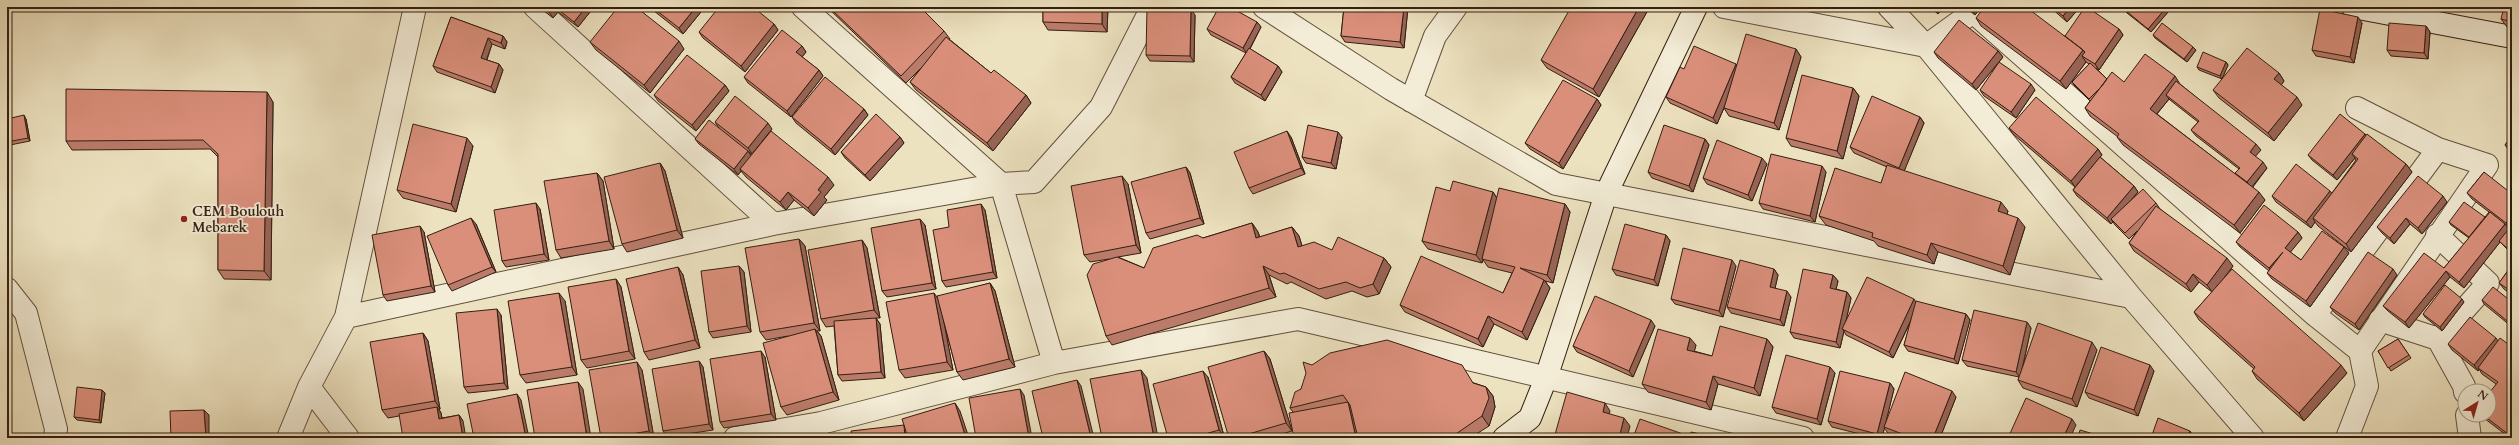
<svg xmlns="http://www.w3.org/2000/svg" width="2519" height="445" viewBox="0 0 2519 445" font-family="Cardo,serif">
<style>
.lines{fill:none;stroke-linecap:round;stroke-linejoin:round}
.street-casing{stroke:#62503d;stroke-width:24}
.secondary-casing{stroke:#331f11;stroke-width:24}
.street{stroke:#f3ecd6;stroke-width:22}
.secondary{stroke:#f3ecd6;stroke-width:22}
.wall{fill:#bb7b6a;stroke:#331f11;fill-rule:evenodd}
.shaded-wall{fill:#996456;stroke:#331f11}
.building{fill:#da8f7b;stroke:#331f11}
.poi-dot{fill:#8f2418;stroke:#f3ecd6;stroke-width:1.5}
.labels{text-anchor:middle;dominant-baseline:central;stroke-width:3.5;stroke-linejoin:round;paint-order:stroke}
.poi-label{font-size:14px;font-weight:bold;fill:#331f11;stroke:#f3ecd6;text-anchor:start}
</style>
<rect width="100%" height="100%" fill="#ede2c0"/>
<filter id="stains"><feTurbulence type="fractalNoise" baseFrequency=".005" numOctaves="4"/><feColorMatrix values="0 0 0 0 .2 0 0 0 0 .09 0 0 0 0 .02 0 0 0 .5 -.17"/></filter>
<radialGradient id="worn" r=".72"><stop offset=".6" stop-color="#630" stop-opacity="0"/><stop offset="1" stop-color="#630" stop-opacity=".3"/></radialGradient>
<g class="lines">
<g class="street-casing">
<path id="street" d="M535 7 773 224
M803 7 1001 184 1054 363
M1264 7 1391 89 1556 184 2131 297
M1724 7 1926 46 1973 12 2315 315 2360 351 2367 386 2347 438
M1889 7 1926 46 2131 297 2253 438
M1411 101 1435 36 1456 7
M2357 108 2438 149 2487 165 2360 351
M2437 235 2488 283 2438 339
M7 289 26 313 56 429 55 438
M2315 315 2438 149
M346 317 773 224 1001 184 1034 182 1101 107 1152 7
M2380 320 2438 339 2464 386 2465 392
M309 387 348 438
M2467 415 2470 438
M288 438 309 387 346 317 415 7
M735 438 821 423 1054 363 1298 319 1803 438"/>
</g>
<g class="secondary-casing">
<path id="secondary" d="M2353 7 2512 37
M1504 438 1530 418 1546 378 1606 194 1696 7"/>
</g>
<use href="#street" class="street"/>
<use href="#secondary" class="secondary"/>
</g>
<path class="wall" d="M539 7H594L578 27 558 12 553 18Z
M649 7H705L683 34Z
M827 7H920L944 31 950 39H949L991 73 1026 95 1031 103 993 151 916 90 910 82 921 68 906 83Z
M1043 7H1108L1107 32 1048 30 1043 22Z
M1344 7H1408L1404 48 1345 42 1341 36Z
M1930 7H1943L1938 14Z
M1965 7H1981L1975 15Z
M2050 7H2080L2067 22Z
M2411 7H2455V10Z
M2512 7V29L2507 27 2501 19Z
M1648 10 1599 97 1547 68 1541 60Z
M2125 10 2168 12 2151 32 2127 13Z
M1195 15 1194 62 1150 61 1146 55Z
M451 17 503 36 507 42 505 49 492 44 487 60 499 64 503 70 495 93 437 72 433 66Z
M1976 18 2065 36 2119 29 2123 35 2099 70 2096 68 2107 79 2124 82 2180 84 2261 150 2255 156 2267 168 2253 187 2265 200 2240 233 2123 145 2117 137H2118L2090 116 2085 108 2090 101 2074 85 2072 82 2089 64 2086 62 2066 89 1981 26ZM2169 99 2170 100 2198 122 2191 130 2196 136 2239 169 2235 174 2157 114Z
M1257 22 1261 27 1250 49 1278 66 1282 72 1265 101 1235 83 1231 77 1246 53 1211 35 1207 29Z
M2362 23 2354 63 2316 56 2312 50Z
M774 24 778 30 745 72 703 38 699 32Z
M2426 26 2430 32 2428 59 2391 56 2387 50Z
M2153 35 2196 50 2187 62 2155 38Z
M590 42 684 49 650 93 596 50Z
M802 46 806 52 802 57 819 70 823 76 791 117 748 83 744 77Z
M1796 49 1801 57 1779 130 1729 116 1724 108 1717 124 1670 103 1666 97 1684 69 1736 64 1737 65Z
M1998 51 2003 57 1976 90 1938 58 1934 52Z
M2226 62 2228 65 2222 79 2199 70 2197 67Z
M2279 73 2284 81 2281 85 2302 105 2274 141 2219 98 2213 90Z
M725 85 729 91 696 131 658 101 654 95Z
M1853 88 1859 96 1843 159 1791 146 1786 138Z
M1980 90H2035L2016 118 1984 96Z
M1597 99 1601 105 1563 169 1530 149 1525 143Z
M273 102 271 280 224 279 218 270V157L210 149 72 150 66 141Z
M864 109 868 115 835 155 796 123 792 117Z
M1920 117 1924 123 1904 171 2008 211 2007 214 2025 227 2010 275 1938 252 1934 264 1878 246 1874 241 1826 225 1819 216 1881 183 1887 167 1854 153 1850 147Z
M26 119 30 141 10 145 7 142Z
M715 122 772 129 752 154 749 152 752 156 834 185 824 197 827 200 814 216 794 200 786 210 746 177 741 171 738 175 699 144 695 139 719 128Z
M2009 128 2098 149 2102 155 2100 157 2134 186 2138 192 2130 202 2156 203 2160 209 2233 266 2221 281 2347 373 2304 421 2257 379 2252 371 2254 369 2199 320 2194 312 2212 292 2199 282 2191 292 2134 251 2129 243 2137 231 2129 239 2115 225 2113 222 2111 224 2077 196 2073 190 2075 187 2013 134Z
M2365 134 2406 164 2412 172 2351 252 2318 226 2315 222 2311 228 2276 202 2272 196 2332 193 2356 160 2355 158 2337 180 2312 160 2308 155Z
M2512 136V154L2505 145Z
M900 137 904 143 870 181 845 158 841 152Z
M1291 137 1305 174 1253 194 1249 188Z
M1342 137 1336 169 1306 163 1302 157Z
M1705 139 1709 145 1693 192 1652 178 1648 172Z
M473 146 456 212 403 198 397 190Z
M660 163 665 171 683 238 627 252 622 244Z
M1767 164 1752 201 1707 184 1703 178Z
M1186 167 1190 173 1204 224 1150 239 1146 233Z
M1826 172 1815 222 1763 209 1759 203Z
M2484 172 2511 229 2506 225 2510 230 2509 231 2512 234V250L2510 252 2500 242 2464 288 2450 277 2409 328 2388 311 2383 306 2444 268 2469 238 2451 225 2449 222 2485 217 2489 212 2472 199 2467 193Z
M597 173 603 181 614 249 561 258 556 250Z
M1128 184 1141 253 1118 257 1144 268 1203 238 1252 223 1258 232 1260 237 1292 227 1299 236 1302 246 1384 258 1391 267 1379 294 1367 297 1352 291 1326 299 1291 282 1287 284 1269 275 1276 297 1112 345 1106 336 1109 259 1090 262 1084 255Z
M1450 191 1493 192 1497 198 1565 204 1570 212 1553 283 1545 281 1550 288 1527 340 1494 324 1483 347 1405 312 1400 305 1503 293 1512 273 1488 267 1483 260 1482 263 1428 249 1422 241Z
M2447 202 2422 234 2410 224 2394 244 2382 233 2377 227Z
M540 209 549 260 506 267 502 261Z
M985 210 997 278 946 287 942 281 949 227Z
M476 224 496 272 452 291 448 285Z
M925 225 936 289 887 297 882 291Z
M424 232 435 292 387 301 383 295Z
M2298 232 2302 238 2290 252 2301 260 2349 253 2310 307 2272 279 2267 273 2269 271 2240 247 2236 242Z
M1666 235 1670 241 1658 286 1616 275 1612 269Z
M799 239 805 246 820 331H817L821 336 839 400 787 415 781 407 788 336 766 340 760 332Z
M862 240 867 248 880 318H876L880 324 885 378 842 381 838 375 834 326 826 327 821 319Z
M2512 265V295L2504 289 2499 283Z
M739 266 744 272 751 332 713 338 709 332Z
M1736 266 1723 317 1675 304 1671 299Z
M678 267 683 275 700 348 649 360 644 352Z
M1774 269 1778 275 1775 288 1791 297 1784 326 1731 313 1727 307Z
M1833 275 1838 281 1836 289 1847 292 1851 298 1846 321 1916 302 1966 314 1970 320 1958 364 1908 351 1904 345 1911 321 1893 358 1846 335 1844 331 1840 348 1794 338 1790 332Z
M2397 275 2359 330 2335 313 2330 307Z
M616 279 621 287 635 359 587 368 581 360Z
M990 283 995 291 1015 367 963 380 957 372 943 319 953 370 905 378 899 370 938 298Z
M2482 300 2512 302V327L2484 304Z
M565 301 577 375 526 383 520 375Z
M2464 302 2442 331 2425 317 2423 314Z
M501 315 508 389 468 393 464 387Z
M2027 322 2031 328 2023 366 2097 350 2077 407 2023 388 2018 380 2019 377 1967 366 1962 360Z
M1655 326 1633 377 1577 352 1573 346Z
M423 333 428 341 440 409H439L441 413 442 418 459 415 463 421 399 416 388 418 382 410Z
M1767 339 1773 347 1760 396 1718 384 1711 410 1648 392 1642 384 1696 345 1694 351 1712 356Z
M2398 339 2411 358 2391 371 2378 351Z
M2498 341 2512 347V438H2510L2480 415H2489L2496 384 2482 374 2479 369 2478 371 2452 350 2448 344Z
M1264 351 1270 359 1292 431 1268 438H1229Z
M765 357 776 420 724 428 720 422Z
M699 361 703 367 713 430 667 437 663 431Z
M1312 365 1474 383 1486 387 1493 396 1495 407 1489 426 1470 438H1294L1293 412 1290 408 1301 389Z
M642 370 654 438H601Z
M2154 371 2138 416 2089 398 2085 392Z
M1835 373 1821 425 1776 413 1772 407Z
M1208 377 1224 436 1217 438H1168Z
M1890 383 1894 389 1886 420 1956 397 1940 438H1901L1888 433 1884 428 1882 438H1876L1832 427 1828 421Z
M102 390 105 393 101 423 77 420 74 417Z"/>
<path class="shaded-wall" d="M552 7H554L558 12 553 18 549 12Z
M586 7H594L578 27 574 22Z
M696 7H705L683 34 679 28Z
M1102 7H1108L1107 32 1102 24Z
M1404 7H1408L1404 48 1400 42Z
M1639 7H1645L1648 10 1599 97 1593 89Z
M1935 7H1943L1938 14 1934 8Z
M1972 7H1981L1975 15 1971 9Z
M2070 7H2080L2067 22 2063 16Z
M1191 9 1195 15 1194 62 1190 56Z
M2165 9 2168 12 2151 32 2148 29Z
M2358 17 2362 23 2354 63 2350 57Z
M1257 22 1261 27 1247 54 1243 48Z
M774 24 778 30 745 72 741 66Z
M2426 26 2430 32 2428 59 2424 53Z
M2119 29 2123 35 2099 70 2095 64Z
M503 36 507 42 505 49 501 43Z
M488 38 492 44 485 64 481 58Z
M679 41 684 49 650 93 644 85Z
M802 46 806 52 801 58 796 52Z
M2193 47 2196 50 2187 62 2184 59Z
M1796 49 1801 57 1779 130 1774 123Z
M2083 50 2089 58 2082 56 2086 62 2066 89 2060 81Z
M1998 51 2003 57 1976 90 1972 84Z
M2226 62 2228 65 2222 79 2220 76Z
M499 64 503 70 495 93 491 87Z
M1736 64 1740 70 1717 124 1713 118Z
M1278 66 1282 72 1265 101 1261 95Z
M819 70 823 76 791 117 787 111Z
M2279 73 2284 81 2280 87 2274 79Z
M2175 76 2180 84 2166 95 2169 99 2155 116 2150 109Z
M2031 84 2035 90 2016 118 2011 112Z
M725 85 729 91 696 131 692 125Z
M1853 88 1859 96 1843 159 1837 151Z
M267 92 273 102 271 280 264 271Z
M1026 95 1031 103 993 151 987 143Z
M2297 97 2302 105 2274 141 2268 133Z
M1597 99 1601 105 1563 169 1559 163Z
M864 109 868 115 835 155 831 149Z
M24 115 26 119 30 141 28 138Z
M1920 117 1924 123 1903 174 1899 168Z
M768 123 772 129 752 154 748 148Z
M1287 131 1291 137 1305 174 1301 168Z
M1338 132 1342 137 1336 169 1331 163Z
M2365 134 2370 140 2352 154 2355 158 2337 180 2333 175Z
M900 137 904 143 870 181 865 175Z
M467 138 473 146 456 212 451 204Z
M1705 139 1709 145 1693 192 1689 186Z
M2256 144 2261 150 2254 158 2250 152Z
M2098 149 2102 155 2075 187 2071 181Z
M748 151 752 157 740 169 741 171 738 175 734 169Z
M1762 158 1767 164 1752 201 1748 195Z
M2263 162 2267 168 2251 188 2247 182Z
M660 163 665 171 683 238 677 230Z
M2406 164 2412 172 2351 252 2346 244Z
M1822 166 1826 172 1815 222 1810 216Z
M1186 167 1190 173 1204 224 1200 218Z
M597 173 603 181 614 249 609 241Z
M1122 176 1128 184 1141 253 1136 245Z
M828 177 834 185 824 197 827 200 814 216 808 208 818 190Z
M2134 186 2138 192 2113 221 2111 219 2113 222 2111 224 2107 218Z
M2330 191 2334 197 2313 218 2315 222 2311 228 2306 222Z
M788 192 794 200 786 210 780 202Z
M1493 192 1498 200 1482 259 1483 260 1482 263 1476 255Z
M2259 192 2265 200 2240 233 2234 225Z
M2443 196 2447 202 2422 234 2418 228Z
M2001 202 2008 211 2005 220 1998 211Z
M536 203 540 209 549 260 544 254Z
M981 204 985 210 997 278 993 272Z
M1565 204 1570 212 1553 283 1547 275Z
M2512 216V227L2511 229 2506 223Z
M471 218 476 224 496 272 492 267Z
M2018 218 2025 227 2010 275 2003 266Z
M2406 218 2410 224 2394 244 2390 238Z
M920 219 925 225 936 289 932 283Z
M1252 223 1258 232 1262 247 1256 238Z
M2505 224 2510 230 2500 242 2499 241 2500 242 2464 288 2459 282Z
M420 226 424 232 435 292 431 286Z
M1292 227 1299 236 1305 256 1298 247Z
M2298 232 2302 238 2289 254 2285 248Z
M1666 235 1670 241 1658 286 1654 280Z
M799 239 805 246 820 331 814 323Z
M862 240 867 248 880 318 874 310Z
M1931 243 1938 252 1934 264 1927 255Z
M2512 244V250L2510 252 2508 249Z
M2344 247 2349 253 2310 307 2306 301Z
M2283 252 2273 274 2269 268Z
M1384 258 1391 267 1379 294 1373 284Z
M2227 258 2233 266 2213 293 2207 285Z
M1732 260 1736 266 1723 317 1719 311Z
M739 266 744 272 751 332 747 326Z
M1263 266 1269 275 1276 297 1269 288Z
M678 267 683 275 700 348 695 340Z
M1774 269 1778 275 1774 293 1770 287Z
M2393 269 2397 275 2359 330 2355 324Z
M2446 271 2450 277 2409 328 2405 322Z
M2193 274 2199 282 2191 292 2186 284Z
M1833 275 1838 281 1835 294 1830 288Z
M616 279 621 287 635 359 629 351Z
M1544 280 1550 288 1527 340 1522 332Z
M990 283 995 291 1015 367 1009 359Z
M1787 291 1791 297 1784 326 1780 320Z
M1847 292 1851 298 1844 330 1842 329 1844 331 1840 348 1836 342Z
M559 293 565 301 577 375 572 367Z
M934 293 940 301 953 370 947 362Z
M1914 299 1918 305 1893 358 1889 352Z
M2462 299 2464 302 2442 331 2440 327Z
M497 309 501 315 508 389 504 383Z
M1966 314 1970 320 1958 364 1954 359Z
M1488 316 1494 324 1483 347 1478 339Z
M876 318 880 324 885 378 881 372Z
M1651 320 1655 326 1633 377 1629 371Z
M2027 322 2031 328 2020 378 2016 372Z
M815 329 821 336 839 400 833 392Z
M423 333 428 341 440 409 435 401Z
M1690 338 1696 345 1693 357 1687 350Z
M2496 338 2500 344 2478 368 2479 369 2478 371 2474 365Z
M1767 339 1773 347 1760 396 1754 388Z
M2092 342 2097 350 2077 407 2072 399Z
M761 351 765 357 776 420 771 414Z
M1264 351 1270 359 1292 431 1286 423Z
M699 361 703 367 713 430 709 424Z
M637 362 642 370 654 438 649 431Z
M2150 365 2154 371 2138 416 2134 410Z
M2341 365 2347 373 2304 421 2299 413Z
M1830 367 1835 373 1821 425 1817 419Z
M1141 370 1147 378 1158 438H1154Z
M1203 371 1208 377 1224 436 1219 430Z
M1713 376 1718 384 1711 410 1706 402Z
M2512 379V390L2507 386Z
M1077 380 1081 386 1094 438H1091Z
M578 382 583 389 591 438H587Z
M1890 383 1894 389 1882 438H1881L1877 434Z
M1486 387 1493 396 1495 407 1489 426 1482 416Z
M1020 389 1024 395 1032 438H1029Z
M102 390 105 393 101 423 99 420Z
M1952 391 1956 397 1940 438H1933Z
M517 394 521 400 529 438H526Z
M1348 402 1352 408 1359 438H1356Z
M955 403 960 411 969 438H966Z
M1605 403 1610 411 1608 420 1603 412Z
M437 407 441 413 443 425 439 419Z
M204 410 209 415V438H206Z
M459 415 463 421 466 438H463Z
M1624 418 1630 426 1627 438H1619Z
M2072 419 2076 425 2070 438H2063Z
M904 425 909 438H905Z
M2190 431 2195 438H2187Z
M1683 434 1686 438H1682Z"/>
<path class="building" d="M543 7H552L549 12Z
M555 7H586L574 22Z
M618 7H636L679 41 644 85 590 42Z
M652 7H696L679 28Z
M719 7H753L774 24 741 66 699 32Z
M829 7H920L944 31 901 76Z
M1043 7H1102V24L1043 22Z
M1219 7H1230L1257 22 1243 48 1207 29Z
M1344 7H1404L1400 42 1341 36Z
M1571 7H1639L1593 89 1541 60Z
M1984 7H2026L2083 50 2060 81 1976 18Z
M2052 7H2070L2063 16Z
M2085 7H2087L2119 29 2095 64 2082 56 2085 52 2083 50 2065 36Z
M2127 7H2163L2165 9 2148 29 2125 10Z
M2504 7H2512V22L2501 19Z
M1147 8 1191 9 1190 56 1146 55Z
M2320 9 2358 17 2350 57 2312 50Z
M451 17 503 36 501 43 488 38 481 58 499 64 491 87 433 66Z
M1959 20 1998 51 1972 84 1934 52Z
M2162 23 2193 47 2184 59 2153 35Z
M2389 23 2426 26 2424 53 2387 50Z
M782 30 802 46 796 52 819 70 787 111 744 77Z
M1746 34 1796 49 1774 123 1724 108Z
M946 37 991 73 994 70 1026 95 987 143 910 82Z
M1694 46 1736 64 1713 118 1666 97 1680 67 1684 69Z
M1249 48 1278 66 1261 95 1231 77Z
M2247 48 2279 73 2274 79 2297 97 2268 133 2213 90Z
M2203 52 2226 62 2220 76 2197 67Z
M2145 54 2175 76 2150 109 2259 192 2234 225 2117 137 2119 134 2085 108 2112 72 2124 82Z
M687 55 725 85 692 125 654 95Z
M1999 62 2031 84 2011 112 1980 90Z
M2090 63 2107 79 2102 86 2089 99 2072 82Z
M1802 75 1853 88 1837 151 1786 138Z
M825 77 864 109 831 149 792 117Z
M1563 80 1597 99 1559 163 1525 143Z
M2176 81 2256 144 2250 152 2263 162 2247 182 2235 173 2240 168 2191 130 2199 121 2166 95Z
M66 89 267 92 264 271 218 270V154L203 140 66 141Z
M735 96 768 123 748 148 715 122Z
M1872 96 1920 117 1899 168 1850 147Z
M2036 97 2098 149 2071 181 2009 128Z
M876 114 900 137 865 175 841 152Z
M2340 114 2365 134 2333 175 2308 155Z
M24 115 28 138 7 142V119Z
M709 120 748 151 734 169 695 139Z
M413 124 467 138 451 204 397 190Z
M1308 125 1338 132 1331 163 1302 157Z
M1664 125 1705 139 1689 186 1648 172Z
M771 131 828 177 818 190 821 192 808 208 788 192 780 202 740 169Z
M1287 131 1301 168 1249 188 1234 152Z
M2367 134 2406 164 2346 244 2313 218 2358 159 2352 154Z
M2512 136V150L2505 145Z
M1717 140 1762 158 1748 195 1703 178Z
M1771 154 1822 166 1810 216 1759 203Z
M2100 157 2134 186 2107 218 2073 190Z
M660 163 677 230 622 244 604 177Z
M2296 164 2330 191 2306 222 2272 196Z
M1887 165 2001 202 1998 211 2018 218 2003 266 1931 243 1927 255 1872 237 1873 233 1819 216 1835 168 1881 183Z
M1186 167 1200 218 1146 233 1131 182Z
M2484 172 2512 194V216L2506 223 2467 193Z
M597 173 609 241 556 250 544 181Z
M1122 176 1136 245 1084 255 1071 186Z
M2418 176 2443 196 2418 228 2406 218 2390 238 2377 227Z
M1453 181 1493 192 1476 255 1422 241 1436 187 1450 191Z
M1499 188 1565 204 1547 275 1520 268 1544 280 1522 332 1488 316 1478 339 1400 305 1421 256 1503 293 1515 267 1482 259Z
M2143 189 2156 203 2125 233 2111 219Z
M2464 202 2485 217 2469 237 2449 222Z
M536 203 544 254 502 261 494 210Z
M981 204 993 272 942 281 933 230 949 227 947 210Z
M2264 205 2298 232 2285 248 2301 260 2322 231 2344 247 2306 301 2267 273 2283 252 2269 268 2236 242Z
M2156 206 2227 258 2207 285 2193 274 2186 284 2129 243Z
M2490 212 2505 224 2459 282 2446 271 2405 322 2383 306 2424 253 2444 268Z
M471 218 492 267 448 285 427 236Z
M920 219 932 283 882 291 871 228Z
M1252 223 1256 238 1292 227 1298 247 1314 242 1332 250 1338 237 1384 258 1373 284 1360 288 1346 282 1319 289 1284 273 1280 274 1263 266 1269 288 1106 336 1087 275 1093 264 1117 257 1144 268 1153 248 1197 235 1203 238Z
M1625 224 1666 235 1654 280 1612 269Z
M420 226 431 286 383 295 372 235Z
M2508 230 2512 234V244L2508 249 2499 241Z
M799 239 814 323 760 332 745 248Z
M862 240 874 310 821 319 808 250Z
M1683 248 1732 260 1719 311 1671 299Z
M2368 252 2393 269 2355 324 2330 307Z
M1740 260 1774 269 1770 287 1787 291 1780 320 1727 307Z
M2512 265V292L2499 283Z
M739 266 747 326 709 332 701 271Z
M678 267 695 340 644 352 626 279Z
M1803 269 1833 275 1830 288 1847 292 1836 342 1790 332Z
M2232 269 2341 365 2299 413 2252 371 2255 367 2194 312Z
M1867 277 1914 299 1889 352 1842 329Z
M616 279 629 351 581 360 568 287Z
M990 283 1009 359 957 372 937 296Z
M2445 285 2462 299 2440 327 2423 314Z
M2493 287 2512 302V325L2482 300Z
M559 293 572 367 520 375 508 301Z
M934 293 947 362 899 370 886 302Z
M1595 296 1651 320 1629 371 1573 346Z
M1916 301 1966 314 1954 359 1904 345Z
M497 309 504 383 464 387 456 313Z
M1974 310 2027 322 2016 372 1962 360Z
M2470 317 2496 338 2474 365 2448 344Z
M876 318 881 372 838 375 834 321Z
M2038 323 2092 342 2072 399 2018 380Z
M1720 326 1767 339 1754 388 1713 376 1706 402 1642 384 1658 329 1690 338 1687 350 1712 356Z
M815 329 833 392 781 407 763 343Z
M423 333 435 401 382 410 370 342Z
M2500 338 2512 347V379L2507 386 2512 389V437L2483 415H2489V393L2498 382 2478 368Z
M2398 339 2409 355 2388 368 2378 351Z
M1387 340 1462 365 1473 383 1486 387 1489 398 1482 416 1450 438H1358L1350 405 1343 395 1290 408 1295 392 1301 389 1306 373 1303 362 1312 365 1330 353Z
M2101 347 2150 365 2134 410 2085 392Z
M761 351 771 414 720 422 710 359Z
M1264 351 1286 423 1235 438H1229L1208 367Z
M1786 355 1830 367 1817 419 1772 407Z
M699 361 709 424 663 431 652 369Z
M637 362 649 431 608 438H601L589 370Z
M1141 370 1154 438H1102L1090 379Z
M1203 371 1219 430 1191 438H1168L1153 384Z
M1840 371 1890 383 1877 434 1828 421Z
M1905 372 1952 391 1933 438H1913L1884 427Z
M1077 380 1091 438H1043L1032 391Z
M578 382 587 438H535L527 390Z
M77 387 102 390 99 420 74 417Z
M1020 389 1029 438H976L969 398Z
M1567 392 1605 403 1603 412 1624 418 1619 438H1554Z
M517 394 526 438H474L467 404Z
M2026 398 2072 419 2063 438H2008Z
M1348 402 1356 438H1294L1289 413Z
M955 403 966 438H908L902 419Z
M437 407 439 419 459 415 463 438H403L399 414Z
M204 410 206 438H171L170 411Z
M2158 418 2190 431 2187 438H2151Z
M1640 419 1683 434 1682 438H1633Z
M904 425 905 438H852L851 431Z
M2080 430 2107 438H2078Z
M1691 432 1719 438H1690Z
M1212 433 1214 438H1201Z"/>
<circle class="poi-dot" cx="184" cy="219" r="4"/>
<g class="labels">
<g class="poi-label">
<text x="192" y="211">CEM Boulouh<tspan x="192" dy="16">Mebarek</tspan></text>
</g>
</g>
<rect width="2519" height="445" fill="none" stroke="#ede2c0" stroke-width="24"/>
<rect x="8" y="8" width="2503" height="429" fill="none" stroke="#331f11" stroke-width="2"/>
<rect x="12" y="12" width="2495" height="421" fill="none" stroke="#331f11"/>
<g transform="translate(2477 403) rotate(37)"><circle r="19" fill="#f3ecd6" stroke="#a69a87"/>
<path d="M0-3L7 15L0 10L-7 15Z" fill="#8f2418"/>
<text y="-6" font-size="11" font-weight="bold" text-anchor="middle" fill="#331f11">N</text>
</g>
<rect width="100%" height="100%" filter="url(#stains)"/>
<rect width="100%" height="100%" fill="url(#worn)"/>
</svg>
